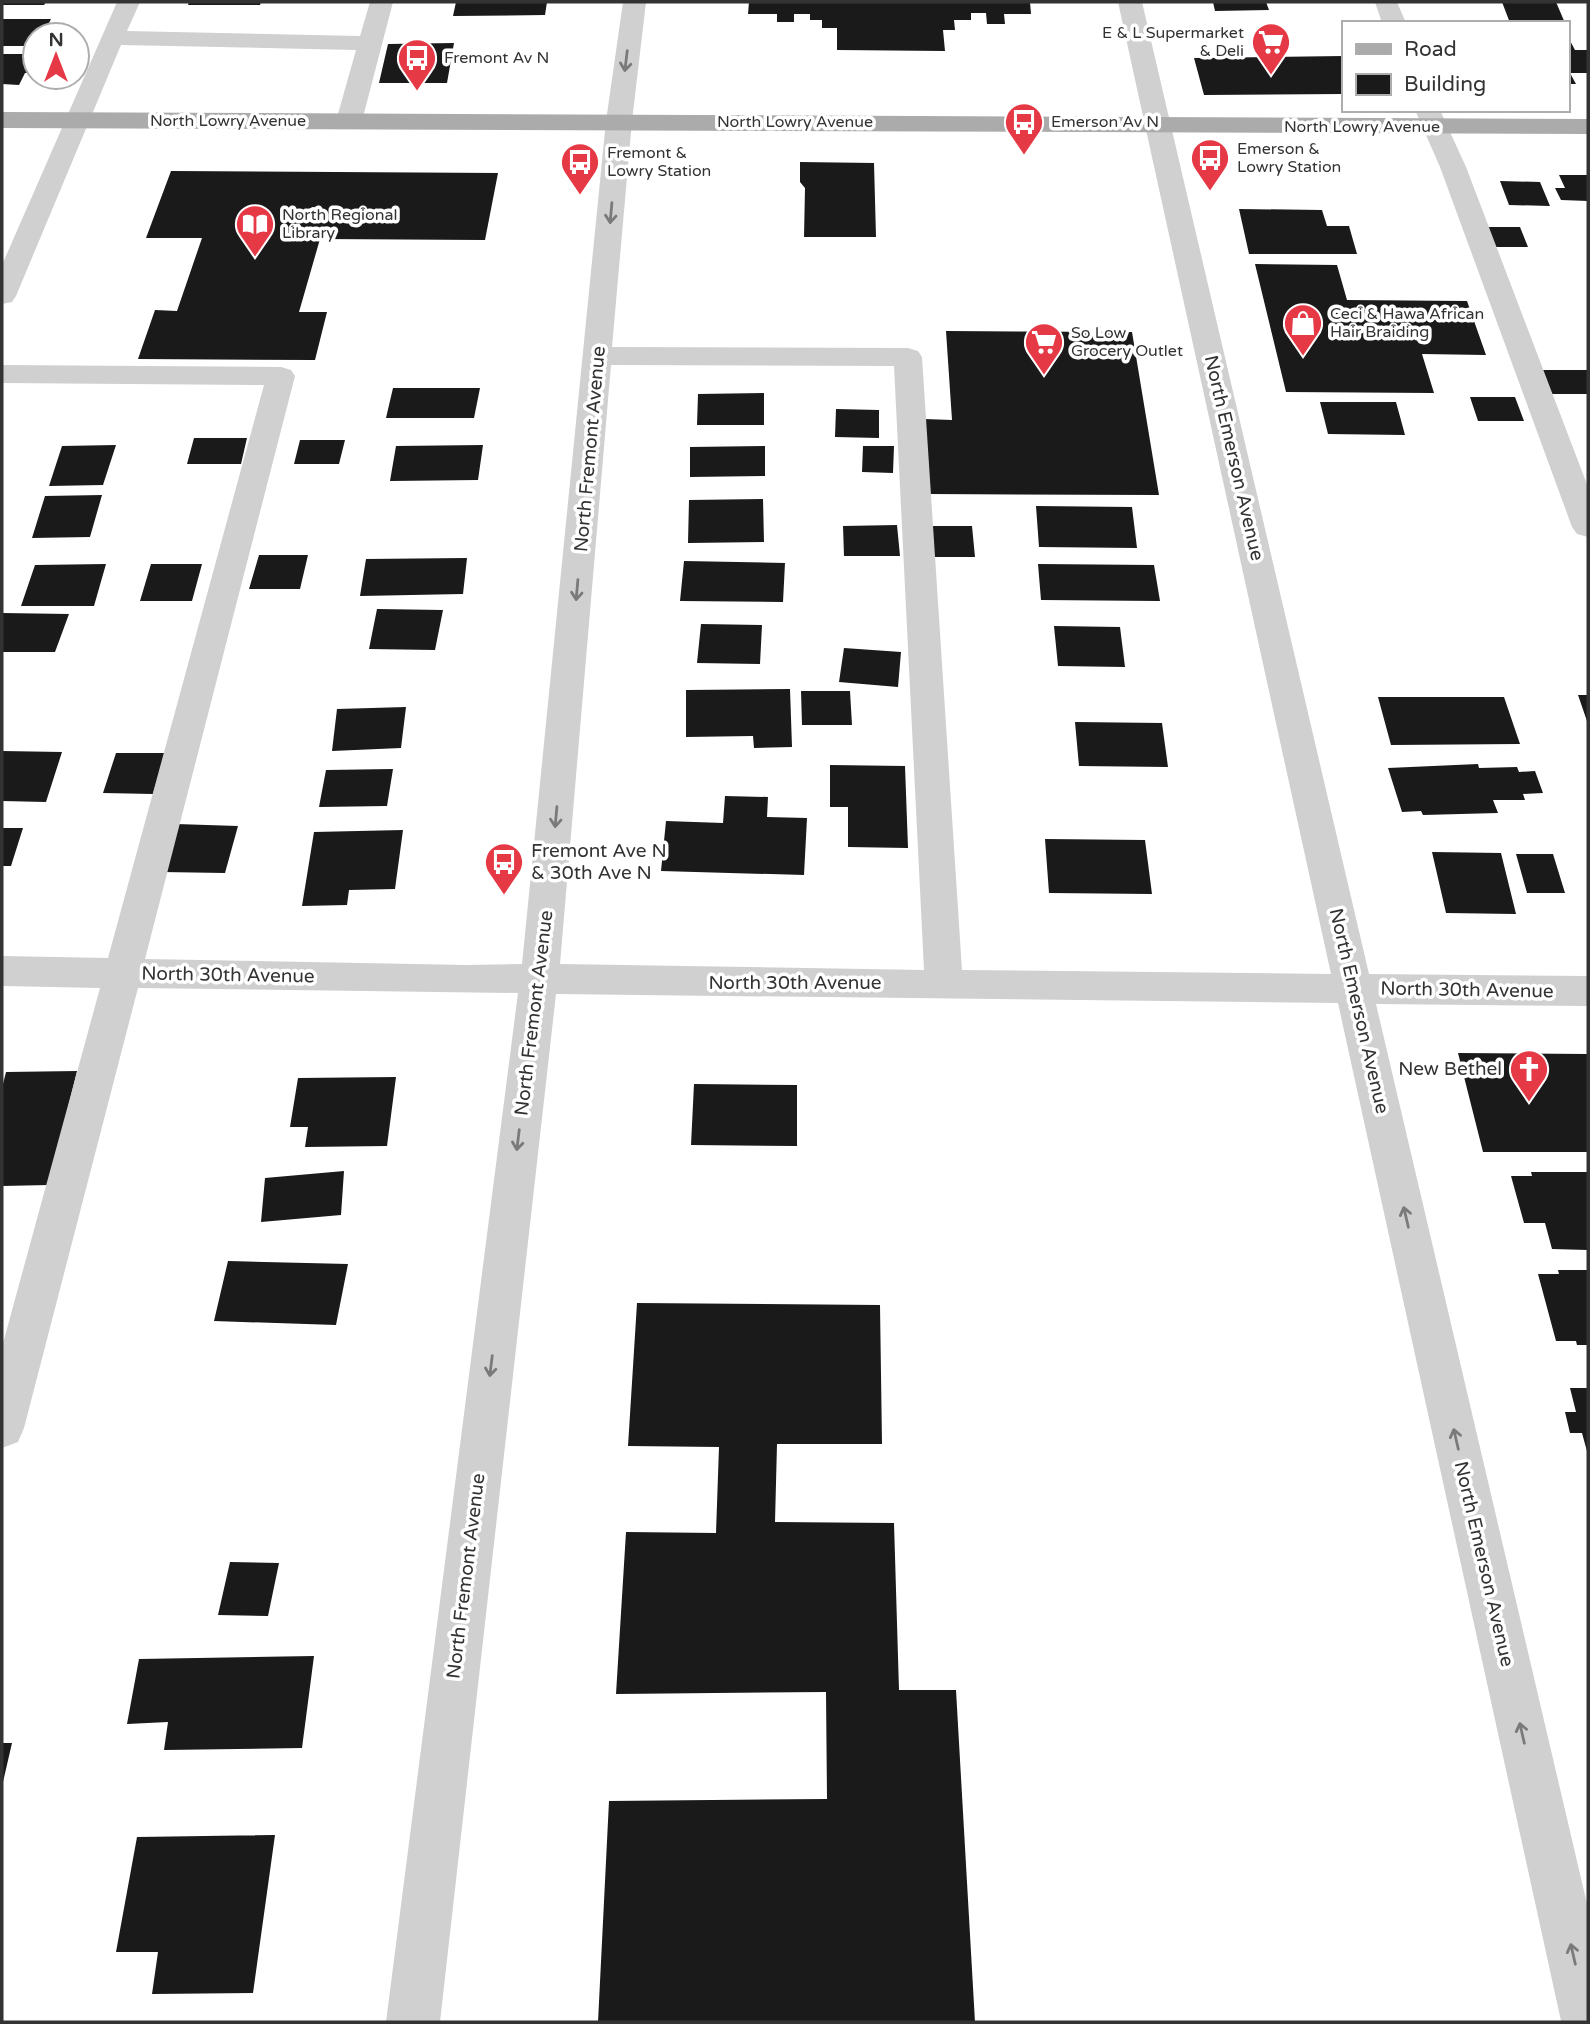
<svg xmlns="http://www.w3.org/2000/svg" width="1590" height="2024" viewBox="0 0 1590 2024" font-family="'Varela Round',sans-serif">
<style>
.building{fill:#1a1a1a}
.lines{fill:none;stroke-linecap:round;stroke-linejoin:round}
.minor{fill:#d0d0d0;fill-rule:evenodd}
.major{fill:#ababab;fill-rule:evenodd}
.oneway{stroke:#7a7a7a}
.labels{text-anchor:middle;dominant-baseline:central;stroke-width:7;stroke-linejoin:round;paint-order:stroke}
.far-poi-label{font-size:16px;fill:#333;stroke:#fff;text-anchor:start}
.far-street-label{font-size:16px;fill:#333;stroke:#fff}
.street-label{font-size:19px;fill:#333;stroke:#fff}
.poi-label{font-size:19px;fill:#333;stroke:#fff;text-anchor:start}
</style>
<rect width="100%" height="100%" fill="#fff"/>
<path class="building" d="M2 2H46L44 5H2Z
M189 2H261L260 5H188Z
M456 2H547L545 15 453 16Z
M749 2H1030L1031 14H1004L1005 24H987L986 13H971V20H954L955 30H943L945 51 837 50V28H822V20H810V14H794V22H777V14H748Z
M1213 2H1266L1269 10 1215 11Z
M1502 2H1556L1565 23H1510Z
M2 19H51L47 27H50L46 35H35V46H2Z
M1567 35 1575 50H1588V73H1570L1576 84H1567Z
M454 43 447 83H379L388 44Z
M2 54H34L29 65H35L33 73H25L19 85 2 84Z
M1343 56V94L1204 95 1194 58Z
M800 162 874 163 876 237H804L805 188 800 182Z
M171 171 498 173 485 240 320 239 299 312H327L315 360 138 359 155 310 177 311 202 238H146Z
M1559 175H1588V201L1561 200 1555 188H1565Z
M1500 181 1540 182 1550 206 1509 205Z
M1239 209 1322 210 1327 226H1349L1357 254H1249Z
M1483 227H1520L1528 247H1491Z
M1255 264 1337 265 1347 300 1467 301 1486 355 1422 354 1434 393 1286 392Z
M946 331 1132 332 1159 495 928 494 924 419 952 420Z
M1539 370H1587L1588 394H1548Z
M393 388H480L474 418H386Z
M764 393V425H697L698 394Z
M1470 397H1515L1524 421H1478Z
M1320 402H1396L1405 435 1328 434Z
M836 409 879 410V438L835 437Z
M194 438H247L241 464H187Z
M300 440H345L339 464H294Z
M116 445 103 485 49 486 62 446Z
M483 445 478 480 390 481 396 446Z
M765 446V476L690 477V447Z
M863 446H894L893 473 862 472Z
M102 495 90 537 32 538 45 496Z
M763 499 764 542 688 543 689 500Z
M1036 506 1132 507 1137 548 1039 547Z
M897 525 900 556H844L843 526Z
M927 526H972L975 557H929Z
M259 555H308L300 589H249Z
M467 558 463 594 360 596 366 559Z
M684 561 785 563 783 602 680 601Z
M106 564 94 606H21L35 565Z
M151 564H202L192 601H140Z
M1038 564 1154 565 1160 601 1041 600Z
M377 609 443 610 435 650 369 649Z
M2 613 69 614 55 652H2Z
M701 624 762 625 760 664 697 663Z
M1054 626 1120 627 1125 667 1058 666Z
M844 648 901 652 898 687 839 682Z
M790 689 792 747 754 748 753 736 686 737V690Z
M801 691H850L852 725H802Z
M1578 695H1588V724Z
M1378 697H1504L1520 744 1391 745Z
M406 707 401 748 332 751 337 709Z
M1075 722 1162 723 1168 767 1079 766Z
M2 751 62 752 46 802 2 801Z
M116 753H165L153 794 103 793Z
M1478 764 1479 768 1517 767 1519 772 1535 771 1543 793 1523 794 1525 800H1493L1498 813 1423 815 1421 811 1402 812 1388 768Z
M830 765 905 766 908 848 848 847V807H830Z
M393 769 387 806 319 807 326 770Z
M725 796 768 797 767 817 807 818 804 875 661 871 666 821 723 823Z
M176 824 238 826 225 873 161 872Z
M2 828H23L11 866H2Z
M403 830 395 889 349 890 347 905 302 906 314 832Z
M1045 839 1145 840 1152 894 1049 893Z
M1432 852 1501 853 1516 914 1446 913Z
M1516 854H1553L1565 893H1527Z
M1458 1053 1588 1054V1152H1483Z
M77 1071 49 1185 2 1186V1088L6 1072Z
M396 1077 387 1146 305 1147 308 1127H290L298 1078Z
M694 1084 797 1085V1146L691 1145Z
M344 1171 341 1215 261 1222 265 1178Z
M1531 1172H1588V1250L1552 1249 1545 1223H1524L1511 1176H1532Z
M228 1261 348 1264 336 1325 214 1321Z
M1558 1270H1588V1345H1577L1576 1341H1556L1538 1274H1559Z
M637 1303 880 1305 882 1444H777L775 1522 894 1523 899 1690H956L975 2022H598L609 1801 827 1799 826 1692 616 1694 626 1532 716 1533 719 1447 628 1446Z
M1570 1388H1588V1455L1582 1433H1570L1565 1412H1576Z
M230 1562 279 1563 268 1616 218 1615Z
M314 1656 302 1748 164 1750 168 1722 127 1724 139 1659Z
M2 1743H12L3 1782H2Z
M275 1835 253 1993 152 1994 158 1952H116L137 1837Z"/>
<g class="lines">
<path class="minor" d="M117 2H140L127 31 360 36 370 2H393L362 121 358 126 349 129 340 126 336 121 356 50 121 45 16 296 12 302 2 304V265Z
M623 2H646L632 121 612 347 908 348 918 351 922 357 962 970 1331 974 1118 2H1142L1369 974 1588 976V1006L1376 1004 1588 1908V2022L1561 2021 1338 1003 556 994 440 2022H386L518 993 138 988 24 1428 18 1442 2 1448V1347L100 988 2 986V956L108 958 264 385 2 383V365L281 367 291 370 295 376 145 959 467 965 522 964 606 121ZM611 365 894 366 924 970 560 964Z
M1375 2H1397L1406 23H1382Z
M1415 110H1440L1466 167 1588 487V537L1577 534 1572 527 1440 167Z"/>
<path class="major" d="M2 112 1588 119V134L2 128Z"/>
</g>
<defs><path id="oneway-shaft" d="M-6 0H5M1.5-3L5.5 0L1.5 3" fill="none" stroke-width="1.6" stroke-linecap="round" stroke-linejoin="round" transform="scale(1.75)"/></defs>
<g class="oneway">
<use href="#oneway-shaft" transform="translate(626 61) rotate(97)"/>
<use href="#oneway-shaft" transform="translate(611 213) rotate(95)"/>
<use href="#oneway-shaft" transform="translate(577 590) rotate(95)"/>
<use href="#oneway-shaft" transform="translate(556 817) rotate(95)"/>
<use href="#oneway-shaft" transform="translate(518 1140) rotate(97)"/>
<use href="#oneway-shaft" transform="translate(1406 1217) rotate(-103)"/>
<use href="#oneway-shaft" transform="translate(491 1366) rotate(97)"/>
<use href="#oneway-shaft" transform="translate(1456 1439) rotate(-103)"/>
<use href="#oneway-shaft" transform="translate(1522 1733) rotate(-103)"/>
<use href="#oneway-shaft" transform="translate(1573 1954) rotate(-103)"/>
</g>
<defs>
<g id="supermarket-pin" transform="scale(2.0125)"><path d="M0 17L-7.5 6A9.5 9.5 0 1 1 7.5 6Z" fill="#e63946" stroke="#fff"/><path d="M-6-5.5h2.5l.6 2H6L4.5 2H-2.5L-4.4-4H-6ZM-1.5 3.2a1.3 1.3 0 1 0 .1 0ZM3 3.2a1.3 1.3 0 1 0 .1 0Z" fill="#fff"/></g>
<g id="bus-pin" transform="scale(2.0125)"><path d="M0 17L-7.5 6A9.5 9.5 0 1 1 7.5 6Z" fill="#e63946" stroke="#fff"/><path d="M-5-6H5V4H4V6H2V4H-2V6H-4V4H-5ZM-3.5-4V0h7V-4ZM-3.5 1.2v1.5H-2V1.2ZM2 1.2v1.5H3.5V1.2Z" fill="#fff"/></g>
<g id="library-pin" transform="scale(2.0125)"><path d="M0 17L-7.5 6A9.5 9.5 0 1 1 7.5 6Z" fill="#e63946" stroke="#fff"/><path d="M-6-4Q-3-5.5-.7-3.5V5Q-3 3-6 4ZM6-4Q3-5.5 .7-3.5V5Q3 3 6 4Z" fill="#fff"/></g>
<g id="shop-pin" transform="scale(2.0125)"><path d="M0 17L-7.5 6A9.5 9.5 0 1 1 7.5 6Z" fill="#e63946" stroke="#fff"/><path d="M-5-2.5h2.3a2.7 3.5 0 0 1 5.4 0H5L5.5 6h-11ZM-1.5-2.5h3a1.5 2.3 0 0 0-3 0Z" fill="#fff"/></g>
<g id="church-pin" transform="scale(2.0125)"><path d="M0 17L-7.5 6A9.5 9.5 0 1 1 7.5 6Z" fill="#e63946" stroke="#fff"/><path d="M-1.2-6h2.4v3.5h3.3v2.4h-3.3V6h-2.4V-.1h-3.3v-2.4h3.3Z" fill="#fff"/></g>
</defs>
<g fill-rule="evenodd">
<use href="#supermarket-pin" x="1271" y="42"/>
<use href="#bus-pin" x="417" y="58"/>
<use href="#bus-pin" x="1024" y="122"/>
<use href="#bus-pin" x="1210" y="158"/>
<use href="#bus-pin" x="580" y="162"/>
<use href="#library-pin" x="255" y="224"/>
<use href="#shop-pin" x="1303" y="323"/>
<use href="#supermarket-pin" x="1044" y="342"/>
<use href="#bus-pin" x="504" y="862"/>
<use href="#church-pin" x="1529" y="1069"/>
</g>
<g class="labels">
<g class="far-poi-label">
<text x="1244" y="33" text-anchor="end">E &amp; L Supermarket<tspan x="1244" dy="18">&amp; Deli</tspan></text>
<text x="444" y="58">Fremont Av N</text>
<text x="1051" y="122">Emerson Av N</text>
<text x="1237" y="149">Emerson &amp;<tspan x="1237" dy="18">Lowry Station</tspan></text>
<text x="607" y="153">Fremont &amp;<tspan x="607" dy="18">Lowry Station</tspan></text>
<text x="282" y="215">North Regional<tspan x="282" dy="18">Library</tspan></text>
<text x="1330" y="314">Ceci &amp; Hawa African<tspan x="1330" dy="18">Hair Braiding</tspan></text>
<text x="1071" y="333">So Low<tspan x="1071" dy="18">Grocery Outlet</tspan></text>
</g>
<g class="far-street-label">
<text x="228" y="121">North Lowry Avenue</text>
<text x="795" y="122">North Lowry Avenue</text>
<text x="1362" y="127">North Lowry Avenue</text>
</g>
<g class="street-label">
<text transform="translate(590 449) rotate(-85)">North Fremont Avenue</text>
<text transform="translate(1234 458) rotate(77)">North Emerson Avenue</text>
<text transform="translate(228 975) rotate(1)">North 30th Avenue</text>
<text x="795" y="983">North 30th Avenue</text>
<text transform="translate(1467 990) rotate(1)">North 30th Avenue</text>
<text transform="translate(1359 1011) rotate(77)">North Emerson Avenue</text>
<text transform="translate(534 1013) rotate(-83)">North Fremont Avenue</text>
<text transform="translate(1484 1564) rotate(77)">North Emerson Avenue</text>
<text transform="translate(466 1576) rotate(-83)">North Fremont Avenue</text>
</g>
<g class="poi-label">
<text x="531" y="851">Fremont Ave N<tspan x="531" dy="22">&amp; 30th Ave N</tspan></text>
<text x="1502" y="1069" text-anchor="end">New Bethel</text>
</g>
</g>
<rect width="1590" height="2024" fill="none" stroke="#333333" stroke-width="7"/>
<rect x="1342" y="21" width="228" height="91" fill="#ffffff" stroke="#adadad" stroke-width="2"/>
<rect x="1356" y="44" width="35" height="10" fill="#ababab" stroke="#adadad" stroke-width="2"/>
<text x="1404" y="56" font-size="21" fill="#333333">Road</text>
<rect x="1356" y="74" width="35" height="21" fill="#1a1a1a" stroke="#adadad" stroke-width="2"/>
<text x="1404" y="91" font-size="21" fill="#333333">Building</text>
<g transform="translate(56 56)"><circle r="33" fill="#ffffff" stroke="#adadad" stroke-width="2"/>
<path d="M0-5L12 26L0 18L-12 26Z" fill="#e63946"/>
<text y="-10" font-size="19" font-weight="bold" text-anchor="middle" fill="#333333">N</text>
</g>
</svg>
